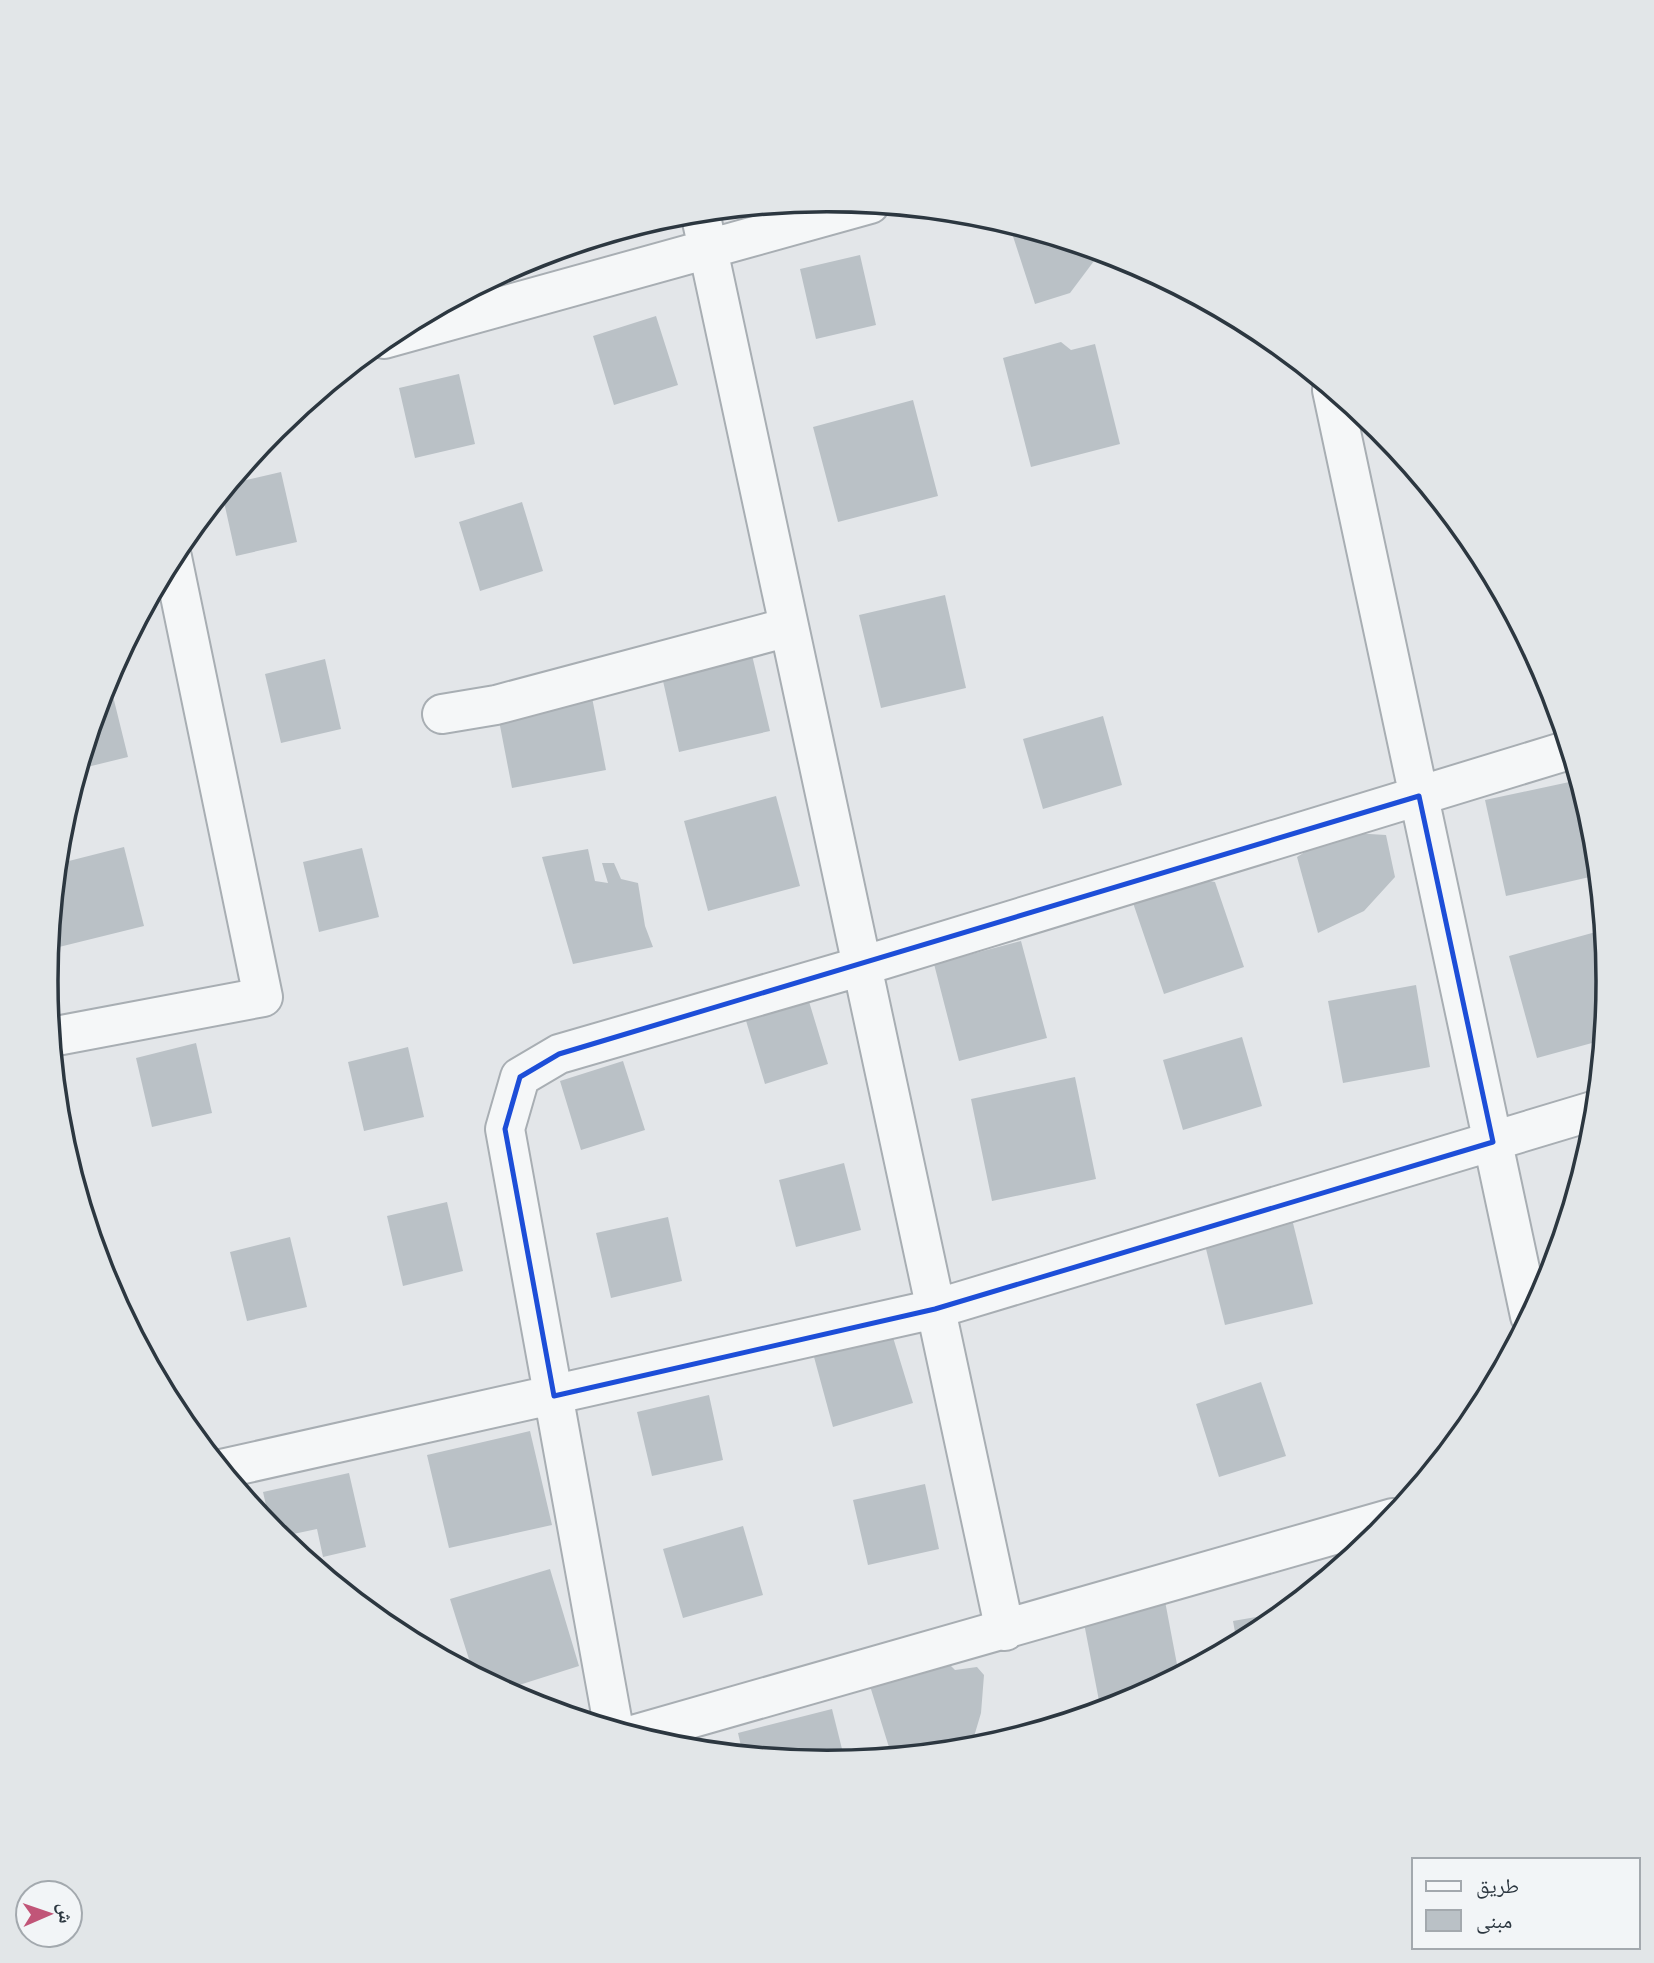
<svg xmlns="http://www.w3.org/2000/svg" width="1654" height="1963" viewBox="0 0 1654 1963" font-family="Lato,'Noto Naskh Arabic',sans-serif">
<style>
.building{fill:#bac1c6}
.lines{fill:none;stroke-linecap:round;stroke-linejoin:round}
.minor-casing{stroke:#a8aeb3;stroke-width:42}
.minor{stroke:#f5f7f8;stroke-width:38}
.marked{fill:none;stroke:#1d4ed8;stroke-width:5;stroke-linejoin:round}
.rim{fill:none;stroke:#2c3740;stroke-width:3.5}
</style>
<rect width="100%" height="100%" fill="#e3e6e9"/>
<path class="building" d="M1009 224 1090 248 1094 261 1070 293 1035 304Z
M860 255 876 325 816 339 800 269Z
M656 316 678 385 614 405 593 336Z
M1061 342 1071 350 1095 344 1120 444 1031 467 1003 358Z
M459 374 475 444 415 458 399 388Z
M913 400 938 496 838 522 813 427Z
M281 472 297 542 236 556 222 493 229 484Z
M522 502 543 571 480 591 459 522Z
M945 595 966 688 881 708 859 615Z
M751 651 770 731 679 752 661 672Z
M325 659 341 729 281 743 265 674Z
M590 687 606 770 512 788 496 705Z
M111 688 128 757 79 769 103 690Z
M1103 716 1122 785 1043 809 1023 739Z
M1574 781 1594 876 1506 896 1485 800Z
M776 796 800 886 708 911 684 821Z
M1336 832 1386 835 1395 877 1364 911 1318 933 1297 857Z
M124 847 144 926 55 948 50 931 57 864Z
M362 848 379 917 319 932 303 862Z
M588 849 595 881 608 883 602 863H614L621 879 638 883 645 926 653 947 573 964 542 857Z
M1188 877 1215 882 1244 967 1164 994 1131 897Z
M1603 930 1608 982 1603 1040 1537 1058 1509 956Z
M1021 941 1047 1038 959 1061 934 964Z
M1416 985 1430 1067 1343 1083 1328 1001Z
M807 995 828 1064 765 1084 744 1014Z
M1242 1037 1262 1106 1183 1130 1163 1060Z
M196 1043 212 1113 152 1127 136 1058Z
M408 1047 424 1117 364 1131 348 1062Z
M623 1061 645 1130 581 1150 560 1081Z
M1075 1077 1096 1179 992 1201 971 1099Z
M844 1163 861 1230 796 1247 779 1180Z
M447 1202 463 1271 403 1286 387 1216Z
M1291 1215 1313 1304 1225 1325 1203 1237Z
M668 1217 682 1281 611 1298 596 1233Z
M290 1237 307 1307 247 1321 230 1252Z
M892 1334 913 1403 833 1427 814 1357Z
M1261 1382 1286 1456 1219 1477 1196 1404Z
M709 1395 723 1460 652 1476 637 1412Z
M530 1431 552 1525 449 1548 427 1455Z
M349 1473 366 1547 323 1557 317 1529 279 1537 272 1532 263 1492Z
M925 1484 939 1549 868 1565 853 1500Z
M743 1526 763 1595 683 1618 663 1549Z
M1369 1543 1342 1565 1338 1549Z
M550 1569 579 1666 503 1690 474 1675 450 1599Z
M1165 1601 1179 1675 1126 1704 1101 1711 1083 1618Z
M1285 1612 1261 1632 1219 1654 1218 1646 1237 1643 1233 1621Z
M947 1662 955 1670 977 1667 984 1675 981 1713 973 1740 961 1750 892 1757 870 1686Z
M832 1709 845 1761 827 1763 743 1755 738 1733Z"/>
<g class="lines">
<g class="minor-casing">
<path id="minor" d="M700 212 1005 1631
M384 339 870 204
M1332 390 1530 1316
M442 714 496 705 789 627
M51 1037 263 997 172 557
M221 1469 935 1309 1596 1110
M614 1730 505 1129 520 1077 559 1054 862 966 1569 750
M633 1735 1393 1518"/>
</g>
<use href="#minor" class="minor"/>
</g>
<path class="marked" d="M1419 796 1493 1142 935 1309 554 1396 505 1129 520 1077 559 1054Z"/>
<path d="M0 0H1654V1963H0ZM58 981a769 769 0 1 1 1538 0a769 769 0 1 1-1538 0Z" fill="#e2e6e8" fill-rule="evenodd"/>
<path class="rim" d="M58 981a769 769 0 1 1 1538 0a769 769 0 1 1-1538 0Z"/>
<rect x="1412" y="1858" width="228" height="91" fill="#f2f5f7" stroke="#a3a9ae" stroke-width="2"/>
<rect x="1426" y="1881" width="35" height="10" fill="#f5f7f8" stroke="#a3a9ae" stroke-width="2"/>
<text x="1476" y="1893" font-size="21" fill="#2c3740">طريق</text>
<rect x="1426" y="1910" width="35" height="21" fill="#bac1c6" stroke="#a3a9ae" stroke-width="2"/>
<text x="1476" y="1928" font-size="21" fill="#2c3740">مبنى</text>
<g transform="translate(49 1914) rotate(88)"><circle r="33" fill="#f2f5f7" stroke="#a3a9ae" stroke-width="2"/>
<path d="M0-5L12 26L0 18L-12 26Z" fill="#c15578"/>
<text y="-10" font-size="19" font-weight="bold" text-anchor="middle" fill="#2c3740">ش</text>
</g>
</svg>
